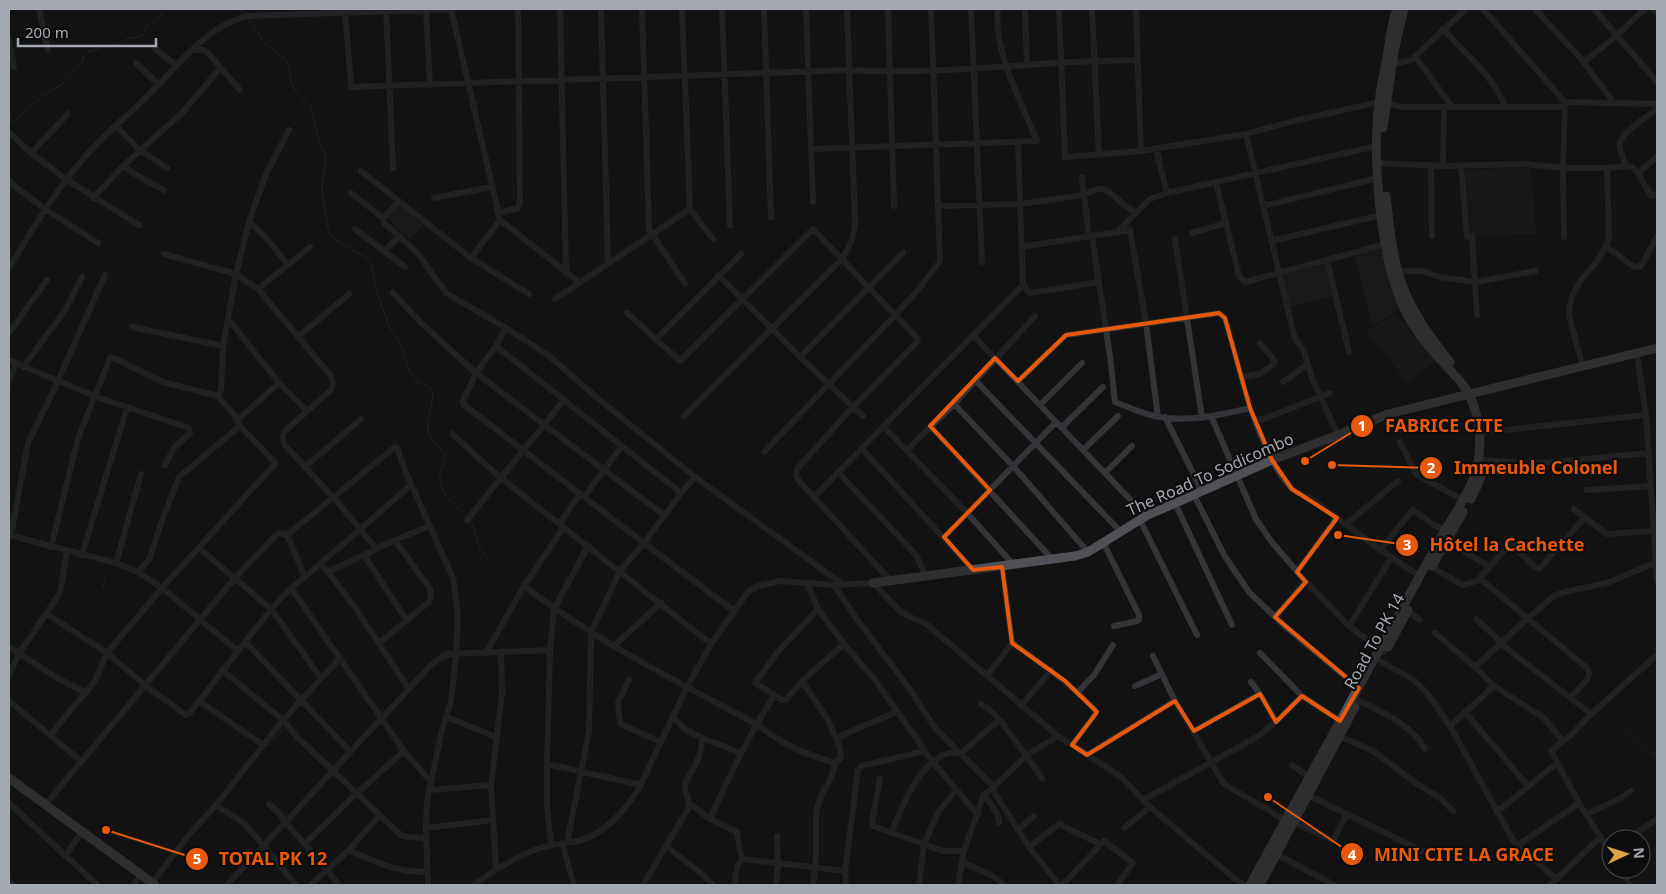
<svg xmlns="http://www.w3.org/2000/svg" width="1666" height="894" viewBox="0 0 1666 894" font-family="'Noto Sans',sans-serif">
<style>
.built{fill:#1e1e20}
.green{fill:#1f251f}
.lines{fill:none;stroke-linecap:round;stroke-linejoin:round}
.stream{stroke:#2d343a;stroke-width:1}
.minor{stroke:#333438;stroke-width:6}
.major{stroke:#505156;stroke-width:9}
.marked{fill:none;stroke:#e8590c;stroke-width:4;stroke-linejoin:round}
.labels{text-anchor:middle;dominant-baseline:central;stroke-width:4.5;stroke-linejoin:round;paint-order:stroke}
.street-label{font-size:16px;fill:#a5a9b2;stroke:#0d0d0e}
.leader{fill:none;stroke:#e8590c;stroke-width:2}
.callout-dot{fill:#e8590c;stroke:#0d0d0e;stroke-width:2}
.mark-label{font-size:15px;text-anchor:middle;font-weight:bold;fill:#fff}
.callout-label{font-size:18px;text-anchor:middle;font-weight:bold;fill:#e8590c;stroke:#0d0d0e;stroke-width:4.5;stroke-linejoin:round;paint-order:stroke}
</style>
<rect width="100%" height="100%" fill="#121213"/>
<path class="built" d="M1530 167 1532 177 1536 234 1470 236 1465 171Z
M1395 314 1436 360 1407 383 1377 342 1374 343 1366 331Z"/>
<path class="green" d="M399 203 423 225 410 239 386 218Z
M1375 248 1376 251 1382 249 1401 310 1372 325 1355 256Z
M1329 263 1337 295 1290 307 1283 278 1285 274Z"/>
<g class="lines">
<path class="stream" d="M229 9 240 10 246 14
M249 19 265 44 287 61 292 85 296 92 311 106 317 134 326 158 322 184 323 201 329 233 334 239 365 257 371 263 378 296 390 328 401 345 409 370 417 382 431 388C437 402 424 419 429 434 432 442 442 449 446 456 444 463 441 469 440 475 437 493 455 504 466 516
M9 124 20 117 41 97 62 84 82 63 84 57 89 52 107 45H117C124 40 131 36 140 38L145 33 146 26 158 20 165 9
M470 521C477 528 475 540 480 549 483 553 487 558 491 562
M76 557 83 558
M103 588 105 579
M252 641 261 650
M1623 724 1654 755 1657 756
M268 746 285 727
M247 868 255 860"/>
<path class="minor" d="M39 9 48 50
M345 9 351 87 849 70C920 74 988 67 1058 63 1085 61 1111 61 1138 60
M386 9 393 168
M451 9 500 220 579 282
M560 9 566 273
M601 9 608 264
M642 9 649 229 685 284
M682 9 690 209 713 239
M722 9 730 225
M764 9 771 217
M806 9 813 202
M888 9 894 206
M971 9 982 262
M1025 9 1027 65
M1059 9 1065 157 1141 151 1246 134 1294 121 1379 102 1403 107H1565
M1092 9 1099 155
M1136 9 1141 151
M1483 9 1565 102 1563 168 1564 237
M1535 9 1582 60 1614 103
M1594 9 1657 82
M1653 9 1657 13
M426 10 430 85
M1443 29C1462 50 1497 80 1505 107
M9 40 14 67
M155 49 176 65
M192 50H203L208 53 240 90
M1415 56 1452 107
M1582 60 1588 59 1617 35 1645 9
M136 63 159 85
M1392 64 1411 60 1466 9
M1565 102 1657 104
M1657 109C1649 115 1623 132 1620 142 1618 149 1624 159 1626 166L1632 167 1638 173 1657 157
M116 126 140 150 167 168
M11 134 31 153 67 180 139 225
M1246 134 1295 339 1304 351 1312 378 1338 435
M1018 142 1023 285 1030 293 1099 282
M1156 148 1167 193
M811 149 1037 141C1022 104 992 48 998 9
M31 153 68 114
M1378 163 1443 166 1526 164 1563 168H1607L1626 166
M1431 165 1432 236
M123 166 143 179 164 190
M1443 166 1444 107
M1461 166 1467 237
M361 171 471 258 529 294
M1638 173 1651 196 1657 194
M1082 177 1089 237
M9 180 13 185 45 209 98 243
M1216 182 1239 276 1245 282 1386 244
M351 193 383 218
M93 198 123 166 183 112 220 68
M434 198 492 187
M399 201 383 218 384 223 417 252 446 293 506 328 496 346 476 373 665 516
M938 206 1020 204 1084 195C1111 177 1114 204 1137 213
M1263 206 1378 178
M498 213 518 208 520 200 518 9
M249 222 268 240 288 265
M355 229 384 251 400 236
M1116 233 1150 199 1167 193 1377 146
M1192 233 1226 223
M1092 236 1110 356 1115 402C1129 407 1144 415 1159 417 1190 422 1220 415 1250 408
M1472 237 1477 315
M1175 239 1202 418
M1271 241 1382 215
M1021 247 1130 230 1146 323 1158 417
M1607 247 1634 267 1641 266 1657 237
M384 251 405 267
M164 254 236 274 258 289 331 376 333 383 331 390 285 431 283 435 284 444 333 497 377 549
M471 258 500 220
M1327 260 1349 352
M9 268C33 228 58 185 91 150 112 127 138 107 159 84 184 58 211 24 248 16L453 9
M1397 271H1422L1440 277 1475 282 1536 271
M718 275 800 357 863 416
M258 289 310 247
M393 293 420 322 476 373 463 401V404L644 543 734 611
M555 299 690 209
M627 313 680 361 813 229 918 339 916 343 852 408 797 469 796 476 801 483 890 580
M228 319 279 383 237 420
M132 327 223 346
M506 328 548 355 601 401 695 477
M9 333 47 280
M973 335 1146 516
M298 337 349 294
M656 339 741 254
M496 346 681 493
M1637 354 1646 415 1657 580
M800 357 903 253
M9 360 94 396 189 428 190 433 174 448 165 465
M23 367 66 309 82 277
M1583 367 1569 315C1569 278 1601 269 1609 237L1607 168
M1243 377 1260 374 1274 364V360L1260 343
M975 380 1120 531
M1018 381 1066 335 1219 313 1225 318C1240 367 1256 450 1291 488 1297 494 1310 497 1317 503 1351 528 1384 554 1420 576
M9 382 16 363
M1283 382 1308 364
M279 383 307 411
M218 396 221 390 223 346 236 274 249 222 266 174 289 130
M954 404 1014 467 1088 552
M1040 405 1082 363
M684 416 842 259C850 247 853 238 855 224L847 9
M1211 416 1256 519 1271 541 1306 582 1349 626 1384 652
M1165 417 1202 491
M1256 422 1330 393
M930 426 1053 560
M884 427 967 513 1013 564
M1062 427 1103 387
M1485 432 1646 415
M452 434 501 478 711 644
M1400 442 1416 474 1463 500
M862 449 973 570
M907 450 954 404 1035 316
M1083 450 1118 416
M764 452 895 315 919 289 940 261 931 9
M1485 460 1533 464 1649 453
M305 467 361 419
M838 472 916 555 925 575
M1105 473 1132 446
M1587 490 1651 486
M1194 495 1224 555 1249 592 1288 629 1359 688
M584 497 621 447
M814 497 1023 285
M1175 503 1232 625
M1574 509 1607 534 1654 531
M467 520 564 400
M1140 520 1197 635
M559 524 580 494
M1346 524 1398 481
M9 535 116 563 138 572 162 588 238 651
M11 535 28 443 58 381 105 275
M287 535 305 577
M944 537 1056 422
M1446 541 1489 566
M1103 542 1139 615V620L1137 621 1114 626
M199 548 271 609 321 678
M1380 550 1413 510 1434 525 1445 530
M82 554 127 408
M364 555 407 621
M116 563 141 474
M320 564 411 485
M1432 567 1462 585C1470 585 1476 578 1483 581L1587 668 1589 673 1588 678 1570 698
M138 572 149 560 161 523 179 477 240 426
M328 572 354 606 409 689
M1297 572 1337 518
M1478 580 1509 545H1512L1535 567 1540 568 1585 517
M807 583 818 609 844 644 875 680 933 762 978 815
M834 585 856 618 909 688 935 728 994 787 992 789 1029 847 1059 885
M524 586C592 638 668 677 743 717 759 725 773 737 788 745 803 753 819 758 835 763 845 758 840 746 836 738
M291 588 404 751 357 793 305 844
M818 609 776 654 755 683 782 700H786L802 681 844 644
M1407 611 1420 620
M47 614 107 653 162 588 274 465 275 462 240 426 234 415 218 396 163 382 114 358H110L78 438 51 547
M1275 617 1306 582
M1476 619 1501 642
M1349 626 1391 558
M1435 633 1475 667
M245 642 350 751
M379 643 429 602 431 598 430 589 395 540
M1012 643C1042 664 1070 684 1095 710V714L1072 745
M1500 643 1591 714
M615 645 661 603
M9 647 57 678 86 693
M486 653 524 586 564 527
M1260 653 1302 696 1340 721
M1153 656 1175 701 1224 784 1285 820
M1380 661 1414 680 1427 693 1450 726 1513 840 1522 850 1557 879
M222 670 283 720 297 737 401 835 407 837 426 838
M9 675 19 654 60 593 67 551
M987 676 1012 643 1002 567
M629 680 618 702 620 724 661 742
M802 681 828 720 836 738 896 712
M1251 682 1260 694 1276 722
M1135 686 1162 674
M1078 692 1094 675 1113 645
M1358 700C1381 712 1413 725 1425 749
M9 701 81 761
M199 701 263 745
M981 704 989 709 1000 720
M1021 706 1051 670
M1465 712 1528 786
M447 717 496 737
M1450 726 1494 686
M1194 731 1260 694
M51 734 95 681 107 653 146 686 186 715 189 714 271 609 291 588 320 564 328 572 395 540 430 526
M1336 735 1373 751 1417 784 1440 798 1453 811
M702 738 741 753
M1563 741 1544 718 1494 686 1475 667 1527 619 1554 596 1564 592 1607 583 1657 562
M404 751 431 782
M1087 755 1175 701
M547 764 641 785
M1292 765 1309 777
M880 778 872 823 873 826 943 851H964
M994 787 1027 755 1058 736 1120 776 1150 807 1235 879 1245 885
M429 790 491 785
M984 794 997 813 999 823
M1308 795 1426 853
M1143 800 1257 737 1276 722 1302 696
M9 803 97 885
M689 803 710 819 737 832 740 851 743 859
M269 804 280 814 285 822 305 844 339 885
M45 805 234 579 277 534 280 533 287 535 395 447 397 448 407 475 453 578 458 615 456 654 451 701 442 730 427 801 426 828 428 885
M1497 812 1557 763
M1586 814C1602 807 1617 802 1631 791
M710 819C729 776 749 735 774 696
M1292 821 1332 840 1334 839 1347 814
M426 828 493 820
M1124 828 1150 807
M1018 830 1034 816
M891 833C902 807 924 747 961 753L998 721H1001L1042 778
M1628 839 1657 819
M562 843 574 885
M567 843 589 731 591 632 620 571 644 543 681 493 695 477 841 583
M551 844 547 807V764L550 650 554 609 588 546
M666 846 703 875 713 885
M1517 846 1579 803
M1029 847 1059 824 1100 844
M349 850C378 863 395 872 427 872
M1276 854 1334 885
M1611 854 1579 803 1551 751 1571 735 1591 714 1657 655
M65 856 82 832
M743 859 845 871
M962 862 993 876 1004 885
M1620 869 1630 885
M496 870 491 785 502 693 501 652
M9 882 13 885
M152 883 188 836 216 805
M133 885 141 875
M227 885 430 666 440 658 448 654 550 650
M296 885 245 824 216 805 283 720 340 658
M311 885 349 850 380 815
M473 885C494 871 516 856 540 848 552 844 565 844 578 841 603 835 624 812 638 790L687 687 711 644 748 592 758 586 780 581 834 585 873 583 901 612 910 617 925 623 1058 736
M643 885 689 807C690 799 684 793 685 784 687 777 692 772 695 766 699 758 702 747 702 738L685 729 673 718
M734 885 738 864 743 859
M776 885 778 864 777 836
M813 885 816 859V811L821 796 832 776 835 763
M846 885 845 871 858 770 862 766 925 751
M919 885 924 845 937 814 956 790
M958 885 964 851 984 794 992 789
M1062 885 1104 841 1133 863 1117 885
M1550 885 1601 837"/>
<path class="major" d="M1383 128 1394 51 1404 9
M1386 196C1389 221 1391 247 1398 272 1407 306 1428 334 1450 362
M1471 499 1479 482 1483 469
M1432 566 1463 512
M873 583 1075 556 1088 552 1146 516 1272 460 1338 435 1388 414 1657 348
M1388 647 1408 610
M9 778 155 885
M1250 885 1445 530C1467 494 1484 472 1479 428 1476 409 1471 394 1459 380 1438 357 1414 333 1402 304 1380 253 1372 157 1379 102 1381 87 1384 72 1387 57 1390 41 1391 24 1397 9
M1260 885 1355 707"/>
</g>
<path d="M0 0H1666V894H0ZM1219 313 1225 318 1250 408 1272 460 1292 489 1337 518 1297 572 1306 582 1275 617 1359 688 1340 721 1302 696 1276 722 1260 694 1194 731 1175 701 1087 755 1072 745 1097 712 1065 681 1012 643 1002 567 973 570 944 537 990 490 930 426 995 358 1018 381 1066 335Z" fill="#121213" fill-opacity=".55" fill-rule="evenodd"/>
<path class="marked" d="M1219 313 1225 318 1250 408 1272 460 1292 489 1337 518 1297 572 1306 582 1275 617 1359 688 1340 721 1302 696 1276 722 1260 694 1194 731 1175 701 1087 755 1072 745 1097 712 1065 681 1012 643 1002 567 973 570 944 537 990 490 930 426 995 358 1018 381 1066 335Z"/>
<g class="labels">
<g class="street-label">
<text transform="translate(1210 474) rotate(-24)">The Road To Sodicombo</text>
<text transform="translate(1374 641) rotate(-61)">Road To PK 14</text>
</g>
</g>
<path class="leader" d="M1305 461L1362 426M1332 465L1431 468M1338 535L1407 545M1268 797L1352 854M106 830L197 859"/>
<g class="callout-dot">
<circle cx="1305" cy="461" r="5"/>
<circle cx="1332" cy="465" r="5"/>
<circle cx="1338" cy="535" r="5"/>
<circle cx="1268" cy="797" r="5"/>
<circle cx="106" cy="830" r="5"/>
<circle cx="1362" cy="426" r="12"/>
<circle cx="1431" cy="468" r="12"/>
<circle cx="1407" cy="545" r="12"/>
<circle cx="1352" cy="854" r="12"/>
<circle cx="197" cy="859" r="12"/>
</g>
<g class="mark-label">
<text x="1362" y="431">1</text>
<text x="1431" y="473">2</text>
<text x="1407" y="550">3</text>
<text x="1352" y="860">4</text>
<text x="197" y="864">5</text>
</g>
<g class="callout-label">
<text x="1444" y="432">FABRICE CITE</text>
<text x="1536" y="474">Immeuble Colonel</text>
<text x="1507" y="551">Hôtel la Cachette</text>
<text x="1464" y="861">MINI CITE LA GRACE</text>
<text x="273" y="865">TOTAL PK 12</text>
</g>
<rect width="1666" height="894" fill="none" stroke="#a5a9b2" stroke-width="20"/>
<g transform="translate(1626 854) rotate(86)"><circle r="24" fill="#0d0d0e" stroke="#4a4b50"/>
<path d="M0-4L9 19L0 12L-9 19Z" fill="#dba142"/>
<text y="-8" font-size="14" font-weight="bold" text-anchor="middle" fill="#a5a9b2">N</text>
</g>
<path d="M18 38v8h138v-8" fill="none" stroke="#a5a9b2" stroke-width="2.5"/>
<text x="25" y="38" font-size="15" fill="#a5a9b2" stroke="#0d0d0e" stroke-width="4" paint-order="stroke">200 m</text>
</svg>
